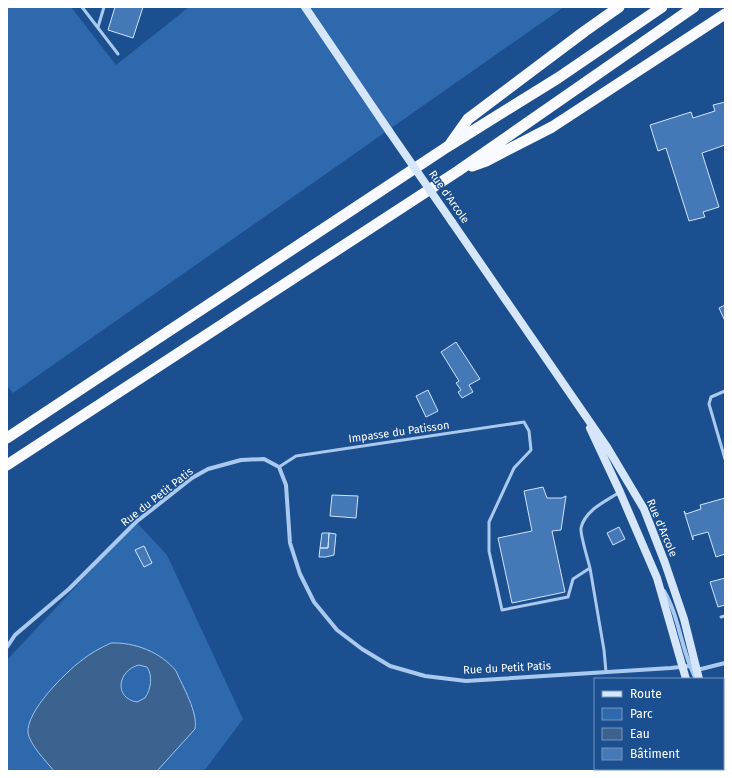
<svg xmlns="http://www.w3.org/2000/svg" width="732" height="778" viewBox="0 0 732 778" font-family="'Fira Sans',sans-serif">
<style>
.green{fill:#2e69ad}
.water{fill:#3c6290;stroke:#9cc4f0;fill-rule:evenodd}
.building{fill:#4478b7;stroke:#cfe3fa}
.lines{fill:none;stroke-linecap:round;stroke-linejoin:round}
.service{stroke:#a9c9ee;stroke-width:3}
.minor{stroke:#a9c9ee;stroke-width:4}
.secondary{stroke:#d6e6fa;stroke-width:8}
.trunk{stroke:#f8faff;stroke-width:11}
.secondary-bridge{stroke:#d6e6fa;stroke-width:8}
.labels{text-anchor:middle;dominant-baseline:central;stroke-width:3;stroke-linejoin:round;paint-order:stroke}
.street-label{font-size:11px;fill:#fff;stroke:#1b4f8f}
</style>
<rect width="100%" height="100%" fill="#1b4f8f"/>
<path class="green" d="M7 7H71L116 65 189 7H564L13 393 7 386Z
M136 522 167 555 243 719 204 771H7V660Z"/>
<path class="water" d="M111 643C134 642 161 652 176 671 183 687 198 712 195 729L157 771H54C46 761 30 745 28 733 26 711 65 673 82 660 91 653 100 648 111 643ZM139 665 147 667C153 676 151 689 145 698L137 702C113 698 118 670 139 665Z"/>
<path class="building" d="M115 7H143L133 38 108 30Z
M725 102V145L702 153 719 207 703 212 705 217 689 221 666 148 658 151 650 125 691 112 693 118 715 111 713 105Z
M725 305V321L719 308Z
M456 342 480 379 469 385 473 392 462 398 458 392 461 390 456 383 459 381 441 352Z
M428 390 438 411 426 417 416 396Z
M543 487 547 498H562L566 496 561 530 552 531 565 592 512 603 498 538 532 531 524 491Z
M332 495 358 496 356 518 330 516Z
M725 498V554L716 557 708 532 693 536V540L684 511 686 514 701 509 700 505Z
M619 527 625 539 613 545 607 533Z
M322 533H329L328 548H320Z
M329 533 336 534 334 555 326 557H319L320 548H328Z
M144 546 152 563 144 567 135 550Z
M725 578V605L718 607 710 582Z"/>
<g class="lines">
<path class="service" d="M82 7 118 54
M98 27 104 7
M725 391 711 397 709 404 725 459
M279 467 296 456 524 422 529 431 531 450 514 468 489 522V551L502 610 568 597 573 579 590 568C588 560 580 534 581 528 585 510 606 501 620 492
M590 568 604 650 606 672
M721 617 725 616"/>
<path class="minor" d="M664 591C680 618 681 651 696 679
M7 647 15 635 69 589 136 522 192 478 208 469 241 460 264 459 279 467 286 485 290 543 300 574 314 602 337 630 362 649 390 666 425 676 466 681 671 668 689 666
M697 670 725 663
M723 684 725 683"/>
<path class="secondary" d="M305 7 389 131
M452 222 607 447 644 509 665 563 684 619 699 679
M590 428 620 492 657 578 686 679
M723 760 725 769
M711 769 712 771"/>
<path class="trunk" d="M451 143 468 119 585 31 619 7
M472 166 486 161 552 127 725 14
M7 438 447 147 558 78 662 7
M7 465 458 171 694 7"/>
<path class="secondary-bridge" d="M389 131 452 222"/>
</g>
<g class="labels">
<g class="street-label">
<text transform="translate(449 197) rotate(55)">Rue d'Arcole</text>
<text transform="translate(399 432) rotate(-8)">Impasse du Patisson</text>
<text transform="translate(157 497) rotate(-38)">Rue du Petit Patis</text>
<text transform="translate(662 528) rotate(67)">Rue d'Arcole</text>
<text transform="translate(507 668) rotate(-3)">Rue du Petit Patis</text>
</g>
</g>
<rect width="732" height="778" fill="none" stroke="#ffffff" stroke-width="16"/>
<rect x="594" y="678" width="130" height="92" fill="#1b4f8f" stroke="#7695bc"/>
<rect x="602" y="691" width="20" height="6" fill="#d6e6fa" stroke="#7695bc"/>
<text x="630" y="698" font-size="12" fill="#ffffff">Route</text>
<rect x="602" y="708" width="20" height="12" fill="#2e69ad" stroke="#7695bc"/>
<text x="630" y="718" font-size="12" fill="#ffffff">Parc</text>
<rect x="602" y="728" width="20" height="12" fill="#3c6290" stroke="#7695bc"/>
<text x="630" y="738" font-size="12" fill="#ffffff">Eau</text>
<rect x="602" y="748" width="20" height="12" fill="#4478b7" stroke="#7695bc"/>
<text x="630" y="758" font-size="12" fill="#ffffff">Bâtiment</text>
</svg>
